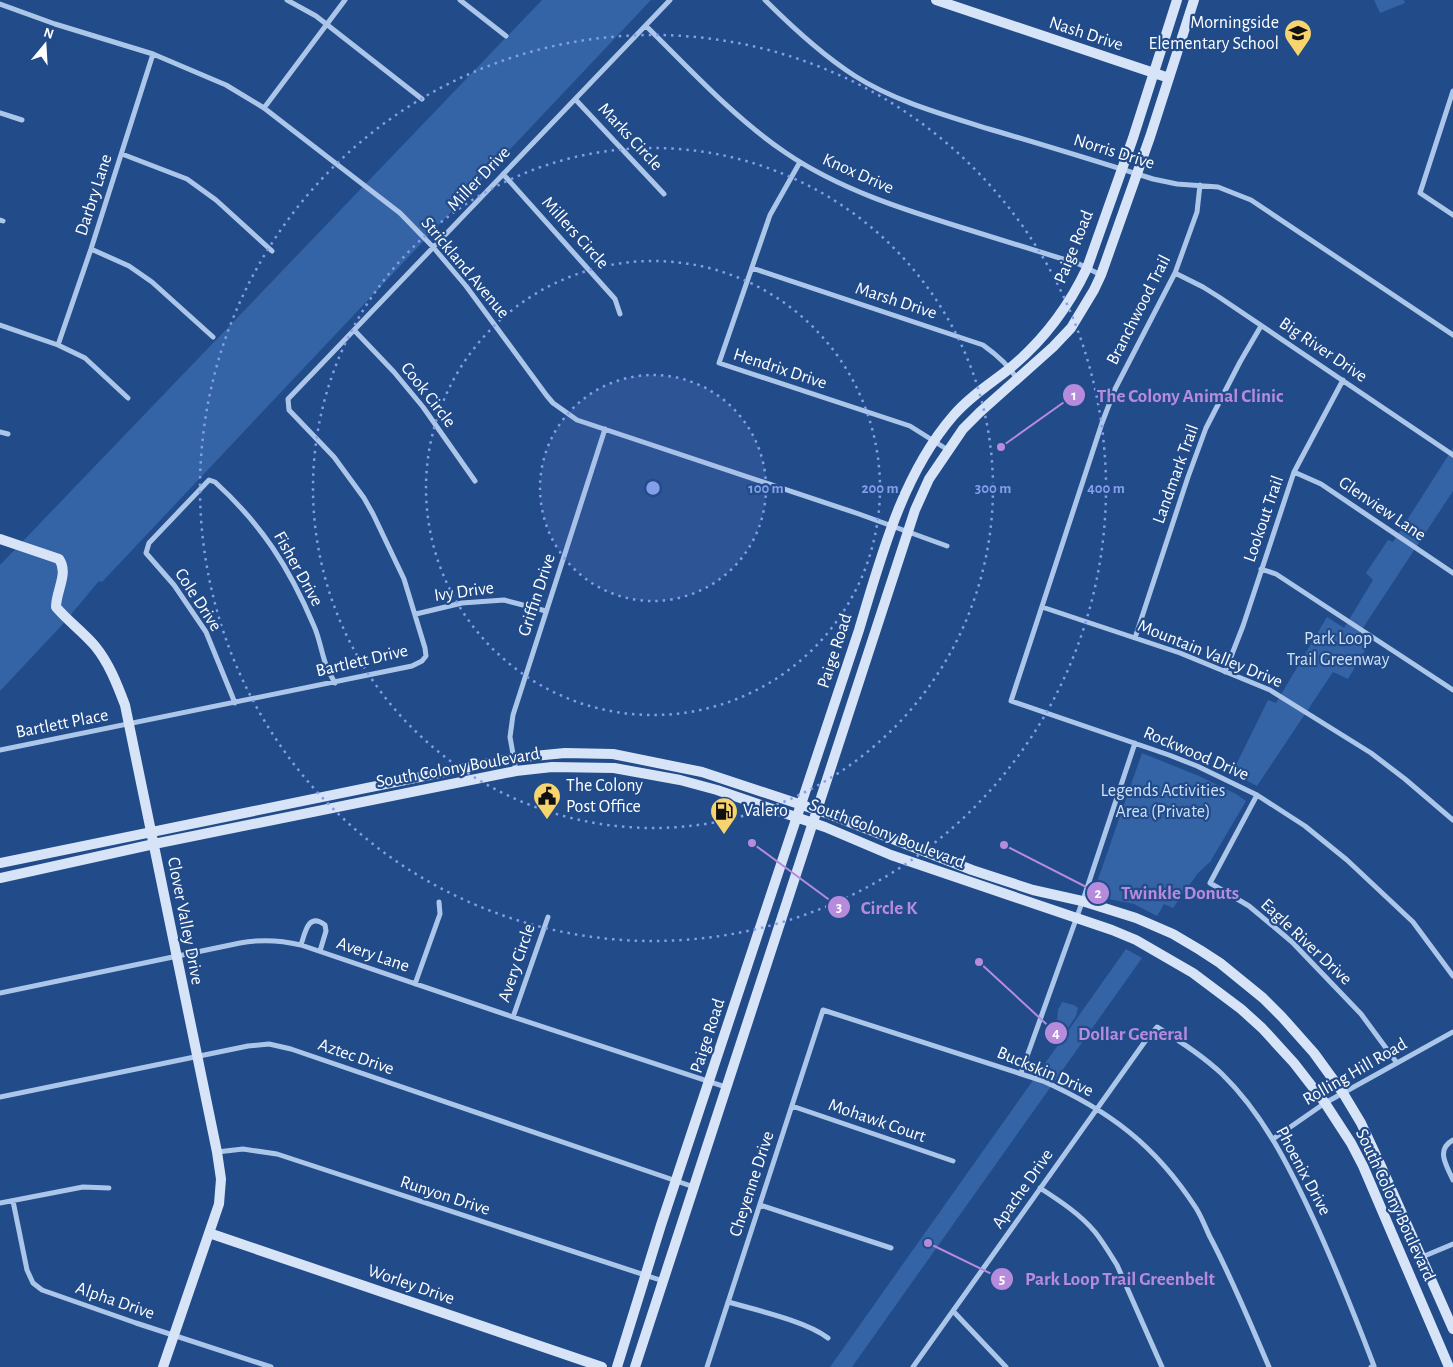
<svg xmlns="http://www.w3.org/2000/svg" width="1453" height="1367" viewBox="0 0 1453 1367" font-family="'Alegreya Sans',sans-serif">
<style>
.green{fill:#3464a6}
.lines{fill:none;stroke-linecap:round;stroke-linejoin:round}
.street{stroke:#acc6ea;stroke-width:5}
.secondary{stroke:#d7e4f8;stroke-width:10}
.ring{fill:none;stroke:#839eea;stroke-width:2.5;stroke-dasharray:2.5 5}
.labels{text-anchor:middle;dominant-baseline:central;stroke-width:4.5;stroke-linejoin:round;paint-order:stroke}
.poi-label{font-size:18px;fill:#fff;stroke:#214b89;text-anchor:start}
.street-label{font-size:18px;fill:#fff;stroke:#214b89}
.park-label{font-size:18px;fill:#d1e1f8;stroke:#214b89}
.centre{fill:#839eea;stroke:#214b89;stroke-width:2.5}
.ring-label{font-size:15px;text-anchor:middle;font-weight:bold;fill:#839eea;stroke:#214b89;stroke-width:4.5;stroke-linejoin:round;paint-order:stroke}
.leader{fill:none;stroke:#b68bdc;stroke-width:2}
.callout-dot{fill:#b68bdc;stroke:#214b89;stroke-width:2}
.mark-label{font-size:15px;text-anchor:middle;font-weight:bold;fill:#fff}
.callout-label{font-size:19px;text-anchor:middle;font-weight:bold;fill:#b68bdc;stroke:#214b89;stroke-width:4.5;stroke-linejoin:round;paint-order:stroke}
</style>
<rect width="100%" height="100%" fill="#214b89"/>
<path class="green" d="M542 0H651L102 582 99 581 63 624 0 691V565Z
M1374 0H1404L1405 3 1380 13Z
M1453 448V491L1357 637 1368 645 1348 679 1333 672 1257 786 1232 773 1268 700 1276 703 1327 617 1344 628 1373 580 1366 573 1388 540 1393 542Z
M1142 753 1199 776 1236 794 1246 801 1210 862 1198 873 1173 908 1164 904 1157 916 1134 904 1103 898 1099 893 1096 885Z
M1126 949 1142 958 852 1367H830Z
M1062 1002 1074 1005 1078 1008 1076 1016 1068 1028 1057 1021 1058 1010Z"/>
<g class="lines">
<path class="street" d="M287 0 316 16 422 99
M460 0 506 36
M765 0C793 28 822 55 855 76 894 101 945 115 989 129 1044 145 1099 162 1153 179L1177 184 1218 187 1251 200 1453 335
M0 4 55 24 153 54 226 85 264 108 400 213 433 247 466 286 547 396 553 403 577 420 859 514 947 546
M646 26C690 69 734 118 786 153 839 189 902 209 963 228 1001 240 1040 252 1079 264L1101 275
M1453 91 1420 193 1453 215
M575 99 664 194
M264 108 345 0
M0 113 22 120
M122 154 187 179 216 200 272 251
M800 162 770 215 719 363 910 426 948 450
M503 174 615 299 620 314
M1200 185 1197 212 1175 273 1115 389 1102 423 1011 701 1169 755 1197 766 1257 795 1305 826 1347 860 1413 922 1453 976
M0 220 3 221
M91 249 129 266 152 282 213 337
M752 268 983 345C997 355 1009 365 1017 379
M1175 273 1203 287 1219 297 1453 455
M0 325 58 345 85 358 128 398
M354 330 394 372 423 407 475 481
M58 345 91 249 153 54
M0 432 8 434
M1294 472 1321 484 1453 573
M1261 569 1276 574 1453 690
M1042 607 1180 653 1270 690 1371 753 1405 779 1453 820
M416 614 462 603 504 600 546 611
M1135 638 1188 477 1206 428 1240 362 1261 326
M1225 672 1243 626 1294 472 1343 380
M235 703 206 632 174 585 146 553 149 543 209 480 215 482C262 525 289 567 314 626 319 637 321 650 325 662 327 669 331 676 335 683
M0 750 412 666 422 661 426 656 425 648 404 579 373 514 364 498 334 457 289 410 288 399 670 0
M516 771 510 737 513 715 605 429
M1257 795 1210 883 1249 906 1292 942 1361 1014 1397 1063
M301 945C305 933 308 912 325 925L326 931 320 951
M415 984 440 914 439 902
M0 993 240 943C261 939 280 940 301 945L513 1017 726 1087
M513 1017 548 917
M1021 1073 1084 897 1135 743
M0 1097 248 1046 269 1044 291 1049 694 1187
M792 1106 953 1161
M1273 1139 1325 1103 1453 1032
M1453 1140C1435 1150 1447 1166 1453 1180
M217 1152 243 1149 277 1154 663 1281
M1040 1188C1060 1201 1080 1214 1095 1232 1103 1242 1110 1254 1117 1265L1162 1367
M13 1201 27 1270 33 1283 42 1290 136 1323 271 1367
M0 1203 83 1187 109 1188
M760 1205 891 1248
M1422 1257 1453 1244
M728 1302C756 1310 806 1321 828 1338
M953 1311 1006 1367
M707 1367 823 1010 1043 1081C1110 1111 1155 1145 1196 1208 1201 1216 1205 1226 1209 1235 1232 1278 1250 1323 1269 1367
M913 1367 1146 1040 1157 1027C1180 1041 1202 1055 1222 1074 1263 1114 1289 1166 1313 1218 1335 1266 1355 1316 1374 1366L1371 1367"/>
<path class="secondary" d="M936 0 1169 78
M0 539 59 559C69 573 56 591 56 607 68 621 83 632 95 646 109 663 117 684 125 705L217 1152 221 1179 219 1204 163 1367
M0 863 513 758 565 753 613 754 702 772 829 814 972 870 1033 890 1082 901 1136 918 1173 934 1200 950 1220 963 1263 998 1282 1017 1314 1053 1343 1093 1361 1123 1381 1166 1453 1329
M0 878 154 844 516 771 552 767 614 768 680 780 717 790 825 827 891 855 1112 930 1136 940 1193 973 1241 1009 1262 1028 1294 1063 1325 1103 1351 1143 1363 1166 1449 1367
M209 1233 602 1367
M617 1367 661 1225 859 630C881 557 902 475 953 416 969 397 990 384 1009 369 1042 342 1069 306 1087 268L1133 138 1177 0
M635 1367 915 510 929 479 963 429 980 412 1053 347 1071 328 1094 290 1101 275 1150 137 1194 0"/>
</g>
<circle cx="653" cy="488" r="113" fill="#839eea" fill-opacity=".12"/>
<g class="ring">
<circle cx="653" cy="488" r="113"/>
<circle cx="653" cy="488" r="227"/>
<circle cx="653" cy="488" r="340"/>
<circle cx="653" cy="488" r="453"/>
</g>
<defs>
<g id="school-pin" transform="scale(1.4375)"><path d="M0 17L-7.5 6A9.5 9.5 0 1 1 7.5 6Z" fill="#f7d46d" stroke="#214b89"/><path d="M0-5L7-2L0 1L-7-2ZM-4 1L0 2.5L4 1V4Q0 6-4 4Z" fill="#111"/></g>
<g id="civic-pin" transform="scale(1.4375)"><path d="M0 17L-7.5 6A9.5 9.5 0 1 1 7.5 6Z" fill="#f7d46d" stroke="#214b89"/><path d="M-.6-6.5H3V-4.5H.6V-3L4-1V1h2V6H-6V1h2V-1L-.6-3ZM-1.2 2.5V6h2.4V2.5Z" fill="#111"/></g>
<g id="fuel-pin" transform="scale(1.4375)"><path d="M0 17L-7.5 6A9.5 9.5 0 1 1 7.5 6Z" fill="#f7d46d" stroke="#214b89"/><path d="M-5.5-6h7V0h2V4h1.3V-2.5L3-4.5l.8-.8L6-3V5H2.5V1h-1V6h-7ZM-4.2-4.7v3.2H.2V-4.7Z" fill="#111"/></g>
</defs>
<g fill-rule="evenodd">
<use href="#school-pin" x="1298" y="33"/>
<use href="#civic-pin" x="547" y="796"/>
<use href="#fuel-pin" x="724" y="811"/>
</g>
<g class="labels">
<g class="poi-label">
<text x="1279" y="23" text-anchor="end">Morningside<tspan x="1279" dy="21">Elementary School</tspan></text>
<text x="566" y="786">The Colony<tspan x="566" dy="21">Post Office</tspan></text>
<text x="743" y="811">Valero</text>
</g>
<g class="street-label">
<text transform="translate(1086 34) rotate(18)">Nash Drive</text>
<text transform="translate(630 137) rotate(47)">Marks Circle</text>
<text transform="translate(1114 152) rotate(17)">Norris Drive</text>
<text transform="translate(858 174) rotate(24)">Knox Drive</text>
<text transform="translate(479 179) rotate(-46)">Miller Drive</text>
<text transform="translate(94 195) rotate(-72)">Darbry Lane</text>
<text transform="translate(575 233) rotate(48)">Millers Circle</text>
<text transform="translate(1074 247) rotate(-68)">Paige Road</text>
<text transform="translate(465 268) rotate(50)">Strickland Avenue</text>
<text transform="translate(896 301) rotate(18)">Marsh Drive</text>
<text transform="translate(1139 310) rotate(-63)">Branchwood Trail</text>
<text transform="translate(1323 350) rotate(34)">Big River Drive</text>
<text transform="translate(780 369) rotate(18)">Hendrix Drive</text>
<text transform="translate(428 395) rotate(52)">Cook Circle</text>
<text transform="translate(1176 474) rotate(-70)">Landmark Trail</text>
<text transform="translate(1382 509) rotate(34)">Glenview Lane</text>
<text transform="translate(1264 519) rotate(-71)">Lookout Trail</text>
<text transform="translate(298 569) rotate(61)">Fisher Drive</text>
<text transform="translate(464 592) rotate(-8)">Ivy Drive</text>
<text transform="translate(537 595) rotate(-72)">Griffin Drive</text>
<text transform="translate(198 600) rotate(57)">Cole Drive</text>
<text transform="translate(835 651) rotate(-72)">Paige Road</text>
<text transform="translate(1210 654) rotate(22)">Mountain Valley Drive</text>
<text transform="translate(362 661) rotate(-13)">Bartlett Drive</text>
<text transform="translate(62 724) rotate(-11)">Bartlett Place</text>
<text transform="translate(1196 754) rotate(23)">Rockwood Drive</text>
<text transform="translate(458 768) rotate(-10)">South Colony Boulevard</text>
<text transform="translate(887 834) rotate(21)">South Colony Boulevard</text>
<text transform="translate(185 921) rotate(79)">Clover Valley Drive</text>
<text transform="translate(1306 942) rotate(43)">Eagle River Drive</text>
<text transform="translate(373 955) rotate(19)">Avery Lane</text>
<text transform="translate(517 963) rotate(-71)">Avery Circle</text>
<text transform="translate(708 1036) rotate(-72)">Paige Road</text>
<text transform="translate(356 1057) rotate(19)">Aztec Drive</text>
<text transform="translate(1045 1072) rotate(23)">Buckskin Drive</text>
<text transform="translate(1355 1072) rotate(-30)">Rolling Hill Road</text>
<text transform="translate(877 1121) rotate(19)">Mohawk Court</text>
<text transform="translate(1303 1171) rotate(62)">Phoenix Drive</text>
<text transform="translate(752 1184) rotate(-72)">Cheyenne Drive</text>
<text transform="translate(1023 1189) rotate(-55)">Apache Drive</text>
<text transform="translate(445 1196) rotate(18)">Runyon Drive</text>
<text transform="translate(1395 1205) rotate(65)">South Colony Boulevard</text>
<text transform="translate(411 1285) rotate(19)">Worley Drive</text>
<text transform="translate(115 1301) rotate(19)">Alpha Drive</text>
</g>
<g class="park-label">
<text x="1338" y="639">Park Loop<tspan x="1338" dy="21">Trail Greenway</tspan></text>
<text x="1163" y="791">Legends Activities<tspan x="1163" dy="21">Area (Private)</tspan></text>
</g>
</g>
<circle cx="653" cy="488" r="8" class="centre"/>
<g class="ring-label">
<text x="766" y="493">100 m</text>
<text x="880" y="493">200 m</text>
<text x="993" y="493">300 m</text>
<text x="1106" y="493">400 m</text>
</g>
<path class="leader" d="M1001 447L1074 395M1004 845L1098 893M752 843L839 907M979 962L1056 1033M928 1243L1002 1279"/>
<g class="callout-dot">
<circle cx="1001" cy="447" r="5"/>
<circle cx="1004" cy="845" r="5"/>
<circle cx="752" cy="843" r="5"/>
<circle cx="979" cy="962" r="5"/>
<circle cx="928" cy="1243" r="5"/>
<circle cx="1074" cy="395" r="12"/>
<circle cx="1098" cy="893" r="12"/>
<circle cx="839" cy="907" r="12"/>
<circle cx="1056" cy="1033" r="12"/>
<circle cx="1002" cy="1279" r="12"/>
</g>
<g class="mark-label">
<text x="1074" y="400">1</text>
<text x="1098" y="898">2</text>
<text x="839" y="912">3</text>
<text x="1056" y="1038">4</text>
<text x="1002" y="1284">5</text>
</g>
<g class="callout-label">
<text x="1190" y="402">The Colony Animal Clinic</text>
<text x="1180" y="899">Twinkle Donuts</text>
<text x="889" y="914">Circle K</text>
<text x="1133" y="1040">Dollar General</text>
<text x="1120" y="1285">Park Loop Trail Greenbelt</text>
</g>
<g transform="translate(45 45) rotate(18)" stroke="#214b89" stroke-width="4" paint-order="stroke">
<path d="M0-4L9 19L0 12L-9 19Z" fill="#ffffff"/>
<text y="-8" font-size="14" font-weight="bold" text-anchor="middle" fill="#ffffff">N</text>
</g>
</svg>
